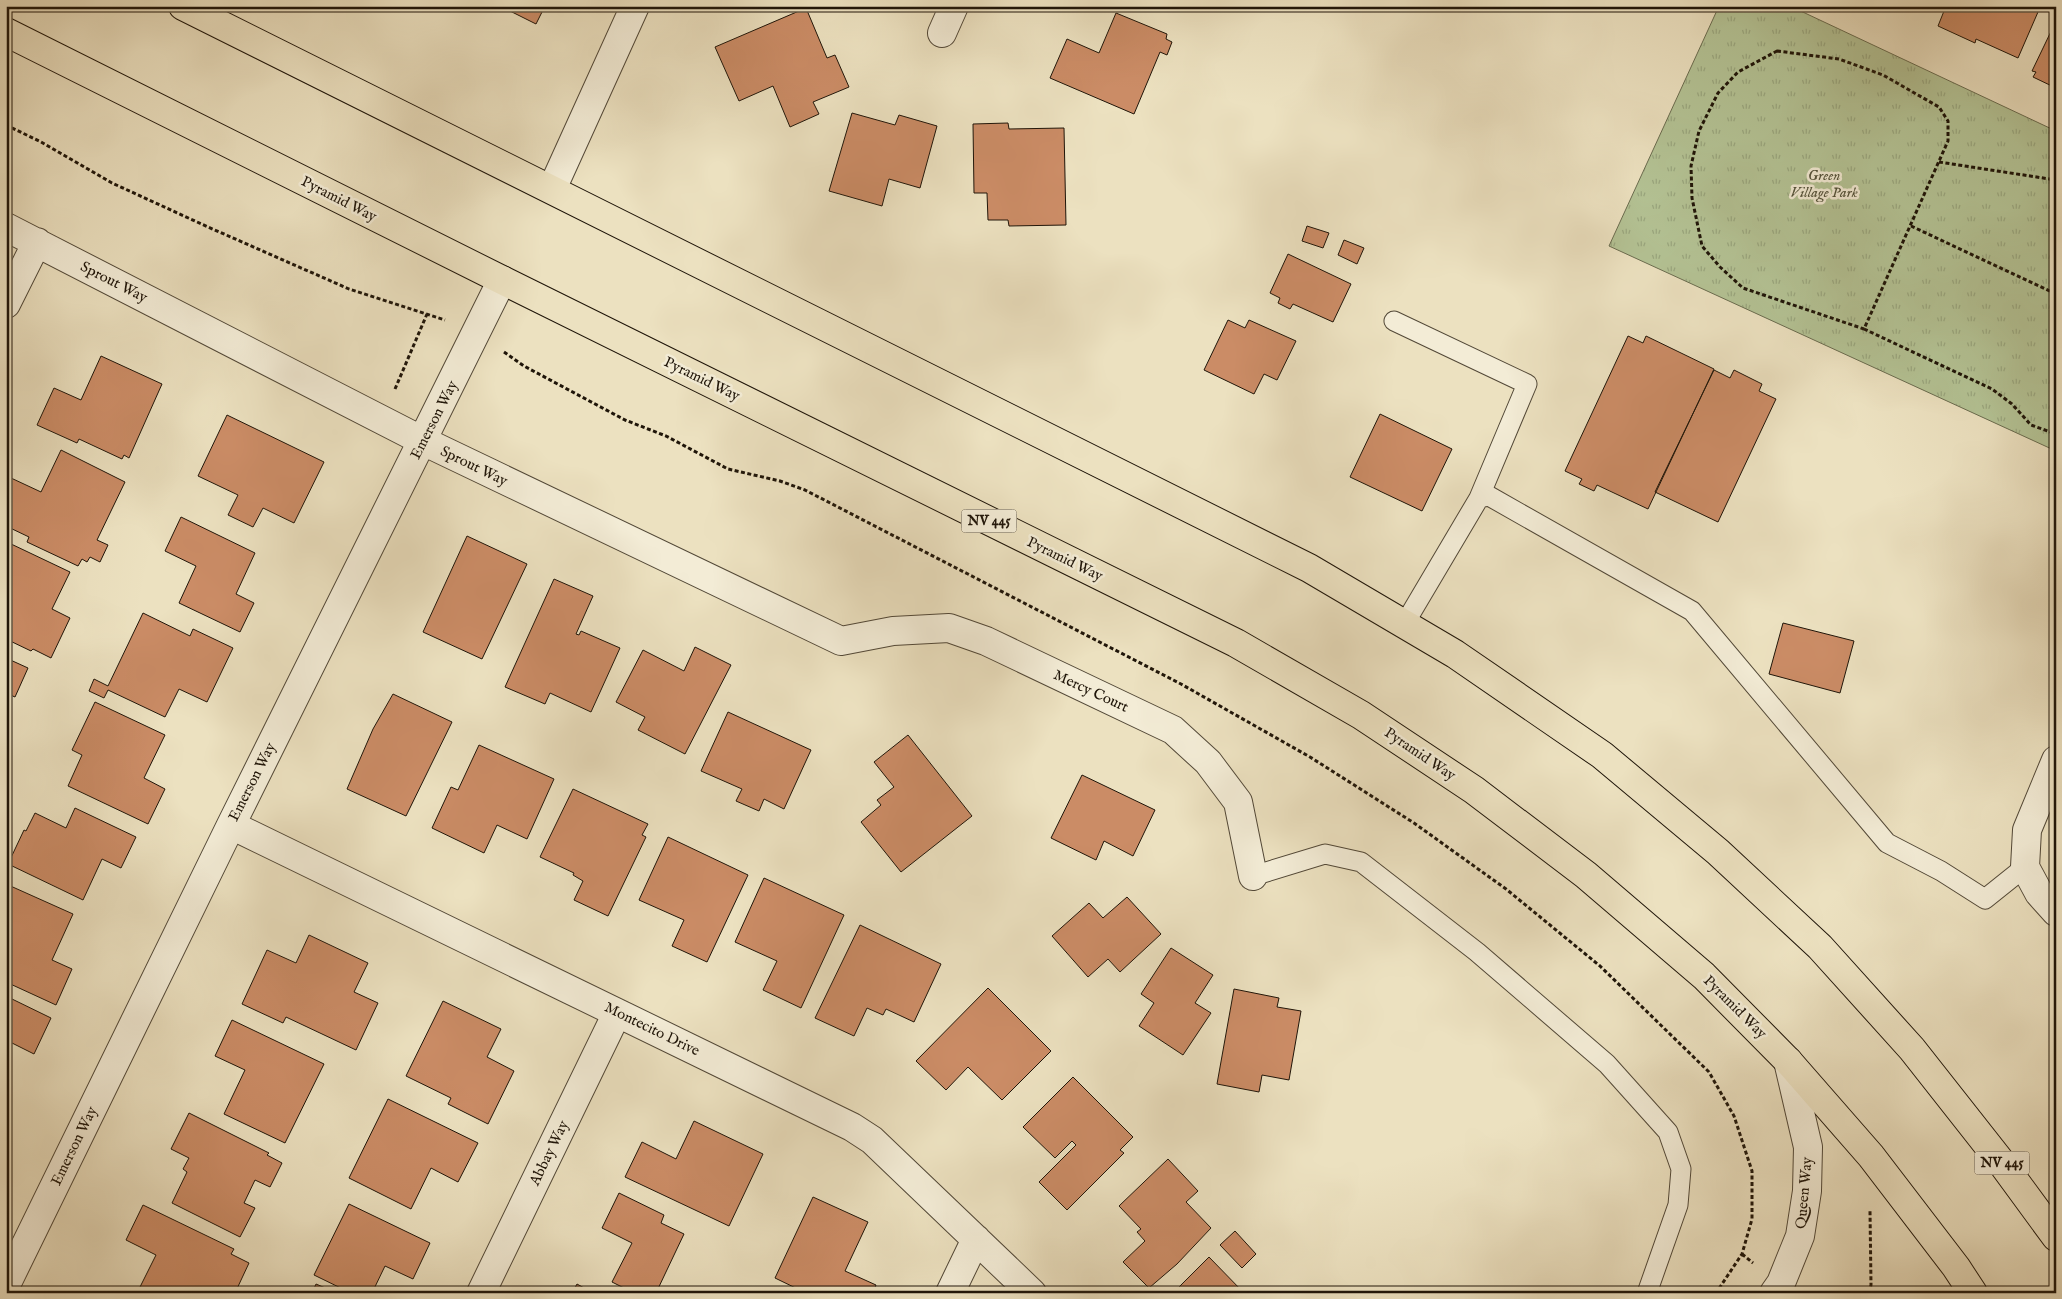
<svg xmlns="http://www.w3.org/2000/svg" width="2062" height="1299" viewBox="0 0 2062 1299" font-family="'IM FELL English',serif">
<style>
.park{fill:url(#park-tufts);stroke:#6a6c4f}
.building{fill:#cb8c66;stroke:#1f1509}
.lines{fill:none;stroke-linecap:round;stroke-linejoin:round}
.service-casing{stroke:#524837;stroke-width:21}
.minor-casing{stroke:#524837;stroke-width:30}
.tertiary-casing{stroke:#524837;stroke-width:30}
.primary-casing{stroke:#1f1509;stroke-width:30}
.path{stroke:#1f1509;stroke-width:3;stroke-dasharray:4 2.5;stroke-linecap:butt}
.service{stroke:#f3ecd6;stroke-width:19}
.minor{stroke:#f3ecd6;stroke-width:28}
.tertiary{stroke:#f3ecd6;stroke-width:28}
.primary{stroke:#ece1c0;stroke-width:28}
.labels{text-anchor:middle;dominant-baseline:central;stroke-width:5;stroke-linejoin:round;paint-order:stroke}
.shield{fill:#f3ecd6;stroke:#5f5646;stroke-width:1}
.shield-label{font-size:14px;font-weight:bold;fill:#1f1509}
.park-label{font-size:15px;font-style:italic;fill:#53523a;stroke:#f3ecd6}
.street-label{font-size:15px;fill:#1f1509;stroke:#f3ecd6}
</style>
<defs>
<pattern id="park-tufts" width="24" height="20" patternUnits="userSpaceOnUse" patternTransform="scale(1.25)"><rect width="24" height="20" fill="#b4c395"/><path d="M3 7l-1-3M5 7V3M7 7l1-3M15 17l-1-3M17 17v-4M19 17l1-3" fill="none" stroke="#9aa77f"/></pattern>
</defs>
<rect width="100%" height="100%" fill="#ece1c0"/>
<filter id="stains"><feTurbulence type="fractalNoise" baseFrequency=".004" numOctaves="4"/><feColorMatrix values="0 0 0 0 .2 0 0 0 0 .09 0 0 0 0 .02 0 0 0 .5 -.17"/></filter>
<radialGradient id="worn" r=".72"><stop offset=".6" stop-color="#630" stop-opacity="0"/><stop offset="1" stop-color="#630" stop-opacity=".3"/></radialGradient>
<path class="park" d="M1719 6H1790L2056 131V451L1609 246Z"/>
<path class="building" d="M500 6H545L536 24Z
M1946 6H2025L2038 12 2018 58 1976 39 1975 43 1938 26Z
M806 8 827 58 835 55 849 87 813 102 819 114 790 127 773 86 739 101 715 47Z
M1116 13 1167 34 1166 39 1172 42 1167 55 1160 52 1134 114 1050 78 1067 39 1099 53Z
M2056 21V88L2033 77 2036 72 2032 71Z
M852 113 895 125 899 115 937 126 920 188 889 179 882 206 829 191Z
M1008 123 1009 129 1064 128 1066 225 1009 226 1008 220H988L987 193H974L973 124Z
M1307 226 1329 233 1323 248 1302 241Z
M1344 240 1364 248 1357 264 1338 255Z
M1288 254 1351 284 1333 322 1293 304 1290 309 1278 303 1280 298 1270 293Z
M1228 320 1245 328 1249 320 1296 341 1277 380 1264 374 1254 394 1204 370Z
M1628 336 1643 343 1646 336 1714 369 1648 509 1597 485 1594 491 1579 484 1582 479 1565 471Z
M101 356 162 384 129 458 124 455 122 459 79 439 77 443 37 425 54 388 81 400Z
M1714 370 1730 378 1734 370 1762 384 1759 391 1776 399 1718 522 1655 492Z
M1380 414 1452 449 1422 511 1350 477Z
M227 415 324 462 294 523 263 508 253 527 228 515 238 495 198 476Z
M61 450 125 482 97 540 108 545 100 562 90 557 87 562 82 559 78 566 27 542 29 537 6 526V487L11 478 41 492Z
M181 517 255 553 236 594 254 603 240 632 179 603 196 566 165 551Z
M467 536 527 564 482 659 423 632Z
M9 543 70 572 52 609 70 618 51 658 33 649 31 651 6 639V550Z
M554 579 593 596 576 634 579 635 581 631 620 648 591 712 550 693 545 704 505 687Z
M143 613 190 636 193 629 233 648 207 702 179 689 165 717 108 690 104 698 89 691 94 679 108 686Z
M1783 623 1854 641 1840 693 1769 674Z
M695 647 731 665 685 754 638 730 645 717 616 702 643 650 684 671Z
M6 658 28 668 15 697 6 693Z
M393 694 452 722 406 816 347 789 373 729Z
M95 702 165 735 144 778 165 789 148 824 68 786 82 755 72 750Z
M728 712 811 750 784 809 764 799 759 811 736 801 742 789 701 771Z
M908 735 972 816 901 872 861 822 881 805 877 800 894 787 874 762Z
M479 745 554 779 527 839 497 825 484 853 432 828 451 787 458 790Z
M1082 775 1155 810 1133 856 1104 841 1096 860 1051 838Z
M573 789 648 824 642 835 646 837 608 916 574 900 583 881 573 875 574 873 540 857Z
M75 808 136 837 121 868 102 859 83 900 8 864 24 830 26 831 35 813 66 828Z
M668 837 748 875 707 962 672 946 684 920 639 900Z
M764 878 844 915 801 1008 763 990 777 961 735 942Z
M6 884 73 914 52 960 72 969 56 1005 6 982Z
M1127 897 1161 934 1120 972 1108 959 1088 977 1052 936 1089 903 1103 918Z
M860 925 941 964 914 1022 886 1009 883 1015 867 1008 854 1036 815 1018Z
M309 935 368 963 354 992 378 1003 356 1050 286 1017 283 1023 242 1004 267 950 296 963Z
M1171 948 1213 975 1195 1003 1211 1013 1183 1055 1139 1026 1154 1003 1141 994Z
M988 988 1051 1051 1002 1100 968 1067 946 1090 916 1061Z
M1234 989 1279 998 1277 1007 1301 1011 1289 1080 1262 1075 1259 1092 1217 1084Z
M6 999 10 1001 12 999 51 1018 34 1054 8 1041 6 1045Z
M443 1001 501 1029 487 1057 514 1071 488 1124 448 1104 451 1098 406 1076Z
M232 1020 324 1064 285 1143 224 1114 245 1070 215 1056Z
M1073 1077 1133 1137 1120 1150 1124 1153 1067 1210 1039 1182 1076 1145 1072 1141 1055 1158 1023 1127Z
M388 1099 478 1143 458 1182 431 1168 411 1209 349 1178Z
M189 1113 269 1153 267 1155 282 1163 270 1187 255 1180 244 1203 255 1208 240 1237 172 1203 187 1172 183 1169 189 1158 171 1149Z
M694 1121 763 1154 729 1226 625 1177 642 1142 676 1159Z
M1168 1159 1198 1191 1186 1202 1211 1228 1177 1264 1149 1288 1123 1262 1145 1241 1137 1232 1141 1229 1119 1206Z
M619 1193 664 1215 661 1223 684 1234 656 1293H634L612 1282 632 1243 602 1228Z
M813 1197 868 1222 845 1271 876 1285 873 1293H806L775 1278Z
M349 1204 430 1243 413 1279 385 1266 372 1293H351L314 1275Z
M143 1205 234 1249 231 1254 249 1263 235 1293H137L156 1255 126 1240Z
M1235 1231 1256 1254 1242 1268 1220 1245Z
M1209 1257 1244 1293H1173Z
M316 1284 337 1293H312Z
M577 1284 593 1293H572Z"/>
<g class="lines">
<g class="service-casing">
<path id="service" d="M1394 321 1527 384 1479 498
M1405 623 1479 498 1489 496 1692 611 1887 843 1941 871 1985 899 2025 867
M1253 876 1325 854 1361 862 1477 952 1607 1064 1668 1132 1681 1169 1678 1205 1647 1293"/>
</g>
<g class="minor-casing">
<path id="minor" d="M942 33 954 6
M552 189 635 6
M6 227 423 441 841 641 893 631 949 628 986 641 1173 730 1208 762 1238 802 1253 876
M6 304 37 242
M2056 760 2027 830 2025 867 2039 893 2056 912
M231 825 852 1127 872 1140 1032 1293
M6 1285 231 825 502 280
M481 1293 617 1013
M950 1293 976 1239"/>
</g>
<g class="tertiary-casing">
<path id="tertiary" d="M1774 1293 1781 1283 1800 1236 1807 1191 1808 1147 1788 1061"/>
</g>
<g class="primary-casing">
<path id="primary" d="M183 6 1309 568 1455 654 1602 755 1718 852 1820 947 1912 1049 2001 1162 2056 1237
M6 32 502 280 1236 643 1361 715 1474 790 1586 875 1704 976 1788 1061 1871 1156 1956 1267 1973 1293"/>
</g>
<path class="path" d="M1777 51 1839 59 1883 75 1939 107 1948 121V141L1864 329 1743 288 1720 267 1702 246 1692 198 1691 166 1699 131 1718 93 1738 72Z
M6 125 41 142 112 183 208 227 349 289 445 320
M1939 162 2056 180
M1911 226 2056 294
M1864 329 1992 389 2012 404 2031 425 2056 434
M504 352 524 366 625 420 666 436 728 469 780 481 805 490 1181 684 1310 757 1414 823 1506 889 1600 966 1709 1072 1734 1116 1752 1171V1219L1742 1254 1716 1293
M395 389 427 314
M1742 1254 1753 1263
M1869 1293 1871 1285 1870 1211"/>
<use href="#service" class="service"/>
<use href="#minor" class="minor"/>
<use href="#tertiary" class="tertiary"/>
<use href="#primary" class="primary"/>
</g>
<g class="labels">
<g class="shield">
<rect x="961.5" y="509.5" width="55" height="23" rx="4"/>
<rect x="1974.5" y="1151.5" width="55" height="23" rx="4"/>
</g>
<g class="shield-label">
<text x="989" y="521">NV 445</text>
<text x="2002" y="1163">NV 445</text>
</g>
<g class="park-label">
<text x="1824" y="175">Green<tspan x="1824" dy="17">Village Park</tspan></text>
</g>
<g class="street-label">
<text transform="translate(339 199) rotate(27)">Pyramid Way</text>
<text transform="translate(114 282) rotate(27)">Sprout Way</text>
<text transform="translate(702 379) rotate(26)">Pyramid Way</text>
<text transform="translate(434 420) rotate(-63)">Emerson Way</text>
<text transform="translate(474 466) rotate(26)">Sprout Way</text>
<text transform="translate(1065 559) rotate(26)">Pyramid Way</text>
<text transform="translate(1091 691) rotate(25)">Mercy Court</text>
<text transform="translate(1420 754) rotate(34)">Pyramid Way</text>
<text transform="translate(252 782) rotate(-63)">Emerson Way</text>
<text transform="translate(1735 1007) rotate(45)">Pyramid Way</text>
<text transform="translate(652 1029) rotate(26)">Montecito Drive</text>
<text transform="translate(74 1146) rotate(-64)">Emerson Way</text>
<text transform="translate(549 1153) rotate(-64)">Abbay Way</text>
<text transform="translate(1804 1193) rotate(-85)">Queen Way</text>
</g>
</g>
<rect width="2062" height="1299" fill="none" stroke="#ece1c0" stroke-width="25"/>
<rect x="8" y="8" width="2047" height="1284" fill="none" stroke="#1f1509" stroke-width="2.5"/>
<rect x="12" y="12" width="2037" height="1274" fill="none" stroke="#1f1509"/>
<rect width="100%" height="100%" filter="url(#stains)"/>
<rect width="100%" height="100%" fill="url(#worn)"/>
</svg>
